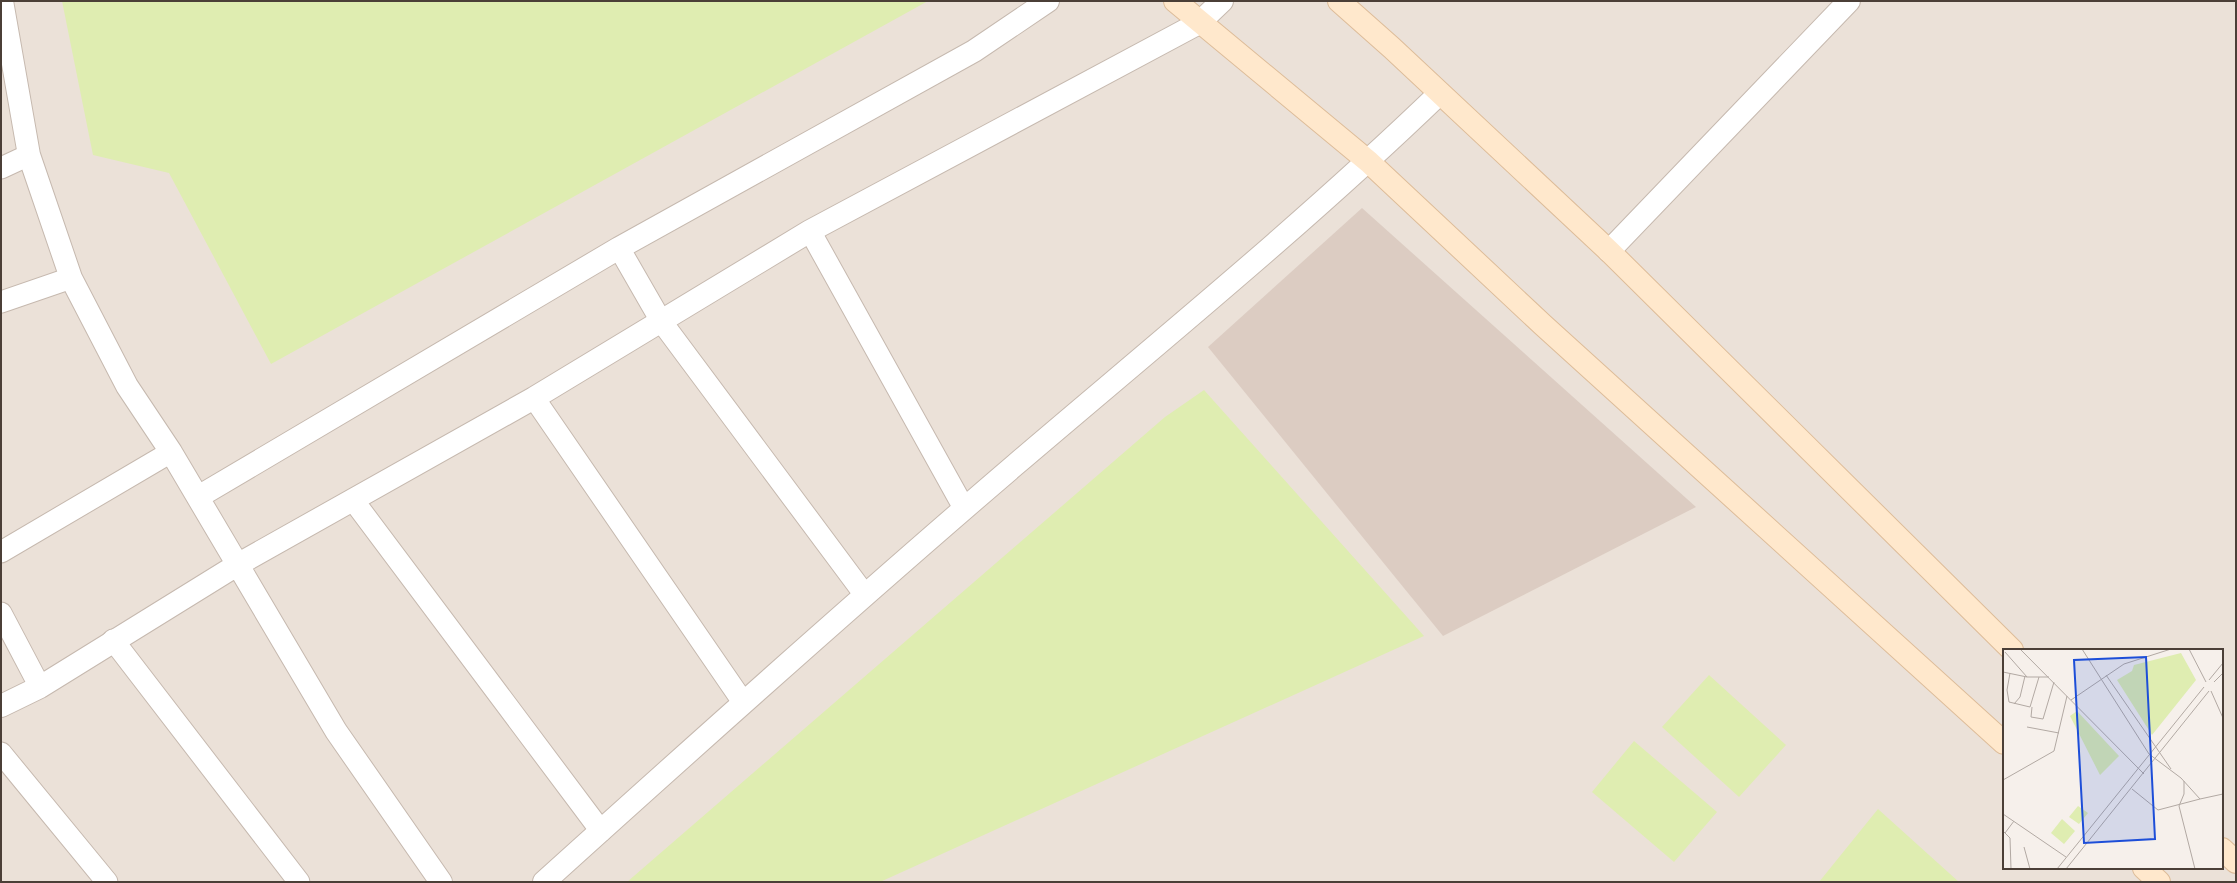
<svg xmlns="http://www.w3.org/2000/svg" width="2237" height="883" viewBox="0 0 2237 883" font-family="Figtree,sans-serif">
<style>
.residential{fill:#ebe1d8;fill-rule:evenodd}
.green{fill:#dfedb1}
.building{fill:#dcccc2}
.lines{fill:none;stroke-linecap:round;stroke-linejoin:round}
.lane-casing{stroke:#c6b9af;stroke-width:23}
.street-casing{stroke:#c6b9af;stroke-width:24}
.secondary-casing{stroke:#ddbc99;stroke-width:24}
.lane{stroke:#fff;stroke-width:21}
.street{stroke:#fff;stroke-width:22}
.secondary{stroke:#ffe8cc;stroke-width:22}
.inset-road{fill:none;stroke:#b2a9a3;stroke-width:1}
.view{fill:#1d4ed8;fill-opacity:0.15;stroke:#1d4ed8;stroke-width:2}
.inset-edge{fill:none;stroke:#4b3f37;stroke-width:2}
</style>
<rect width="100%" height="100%" fill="#f6f0eb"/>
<path class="residential" d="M1 1H2236V882H1ZM2004 650H2222V868H2004Z"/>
<path class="green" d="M62 1H928L271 364 169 173 93 155Z
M1204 390 1424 636 880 882H627L1165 417Z
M1709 675 1786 745 1739 797 1662 727Z
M1634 741 1717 812 1674 862 1592 792Z
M1878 809 1959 882H1819Z"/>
<path class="building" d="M1362 208 1696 507 1443 636 1208 347Z"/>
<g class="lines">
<g class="lane-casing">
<path id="lane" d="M1 168 29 155
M810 231 964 508
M619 248 661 321 865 595
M1 302 71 278
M534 398 743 702
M353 500 601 831
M1 552 171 452
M1 613 40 687
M113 640 299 882
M1 753 107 882"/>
</g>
<g class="street-casing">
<path id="street" d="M2 1 29 155 71 278 127 386 171 452 336 731 441 882
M1609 251 1849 1
M198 497 619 248 974 51 1048 1
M1 706 40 687 237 565 534 398 810 231 1199 23 1222 1
M544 882C700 741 856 601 1015 465 1158 343 1304 224 1439 94"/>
</g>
<g class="secondary-casing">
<path id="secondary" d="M1175 1 1369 162 1543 325 2004 743
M1339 1 1392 48 1609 251 2012 650
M2222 849 2236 862
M2144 868 2159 882"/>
</g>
<use href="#lane" class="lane"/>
<use href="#street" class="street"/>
<use href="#secondary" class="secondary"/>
</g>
<g transform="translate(2003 649)">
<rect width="220" height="220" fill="#f6f0eb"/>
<path d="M178 4 193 31 149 86 114 31 129 22 131 16ZM74 62 116 107 97 126 67 67ZM75 157 85 164 76 175 66 168ZM59 170 72 182 61 195 48 184Z" fill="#dfedb1"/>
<path class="inset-road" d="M17 0 141 125M79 0 146 105 178 129 197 150 220 145M186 0 203 33M2 3 24 28M0 23 24 28H46M7 24 4 41 6 53 27 58 36 28M103 26 168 120M206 31 220 14M211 33 220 24M208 42 220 69M68 51 121 15 168 0M11 55 17 48 22 27M29 58 28 68 40 70 51 33M24 78 56 84M0 131 51 102 64 47M181 132V145L176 157 192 220M129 140 155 161 197 150M0 165 63 208M0 182 7 189 8 220M2 184 11 172M21 198 27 220M54 220 201 38M63 220 206 42"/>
<path class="view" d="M143 8 152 190 81 194 71 11Z"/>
<rect width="220" height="220" class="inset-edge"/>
</g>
<rect width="2237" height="883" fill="none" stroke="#4b3f37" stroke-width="4"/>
</svg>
